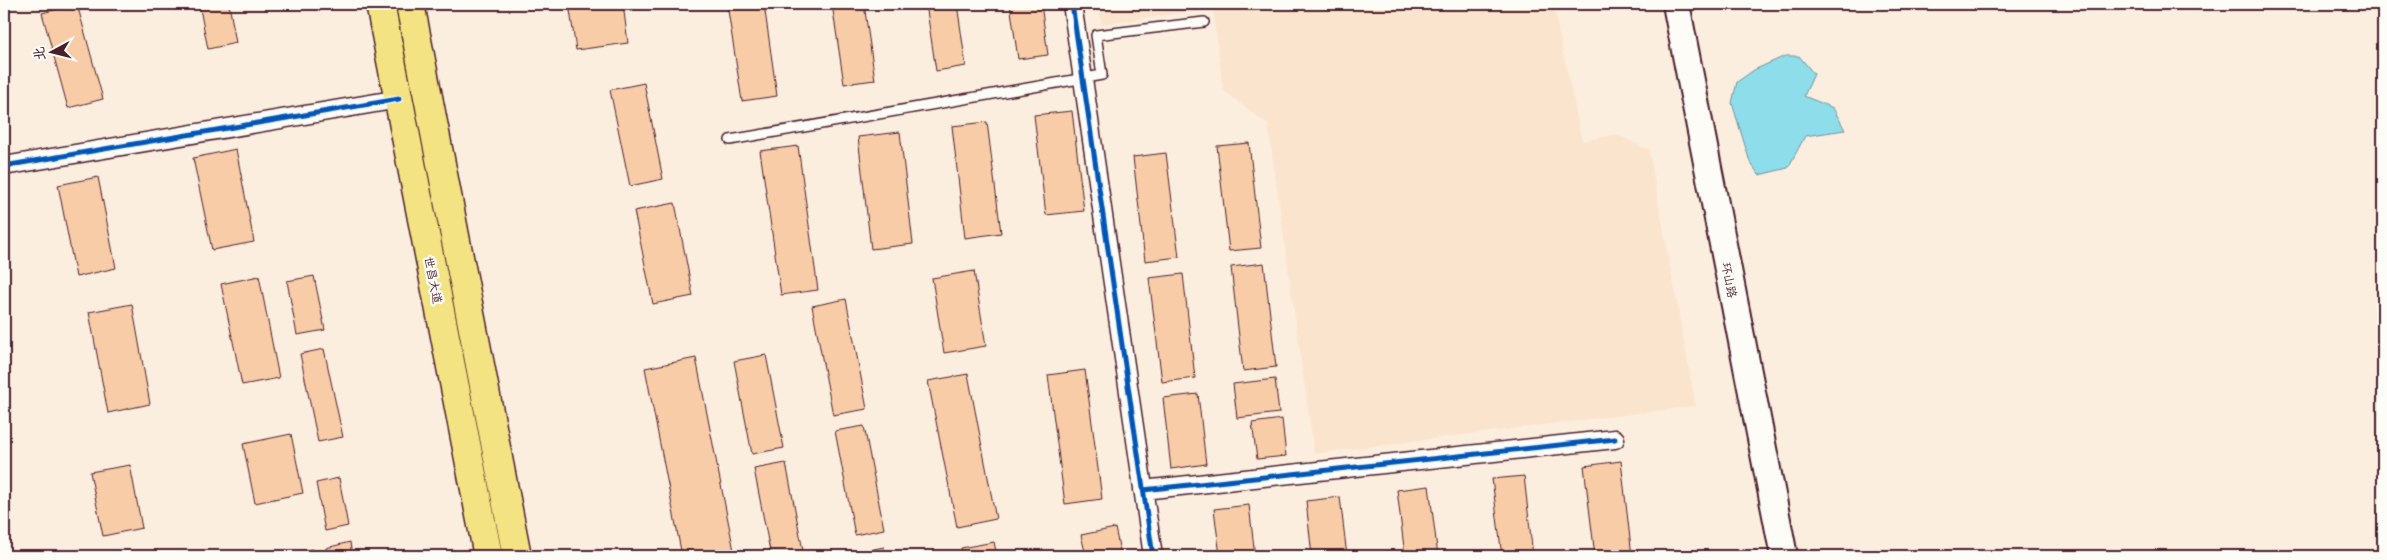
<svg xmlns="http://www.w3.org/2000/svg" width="2387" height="560" viewBox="0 0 2387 560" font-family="'Playpen Sans','LXGW WenKai TC',sans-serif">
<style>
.built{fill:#fbe4ce}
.water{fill:#8eddea;stroke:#73919e}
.building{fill:#f9cca8;stroke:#4a1f2b}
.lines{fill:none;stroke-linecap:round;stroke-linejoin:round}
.service-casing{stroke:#4a1f2b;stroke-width:12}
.minor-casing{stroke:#4a1f2b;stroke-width:21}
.secondary-casing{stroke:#4a1f2b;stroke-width:30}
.primary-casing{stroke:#4a1f2b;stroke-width:31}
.service{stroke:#fdfcf7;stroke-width:9}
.minor{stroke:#fdfcf7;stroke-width:18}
.secondary{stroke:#fdfcf7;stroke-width:26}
.primary{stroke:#f4e382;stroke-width:28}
.cycleway-casing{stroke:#fdfcf7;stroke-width:8}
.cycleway{stroke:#0057b8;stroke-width:5}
.labels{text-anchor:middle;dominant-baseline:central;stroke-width:4.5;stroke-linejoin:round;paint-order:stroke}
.street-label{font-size:12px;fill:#4a1f2b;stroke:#fdfcf7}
</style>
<rect width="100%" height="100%" fill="#fceedf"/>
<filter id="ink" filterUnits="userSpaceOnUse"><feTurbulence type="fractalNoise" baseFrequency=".02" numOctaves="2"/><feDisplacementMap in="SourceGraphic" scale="10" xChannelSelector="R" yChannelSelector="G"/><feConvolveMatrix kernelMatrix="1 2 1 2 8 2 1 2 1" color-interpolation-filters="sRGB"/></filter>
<g filter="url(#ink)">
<path class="built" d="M1099 4H1553L1582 141 1616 134 1649 150 1696 406 1314 454 1268 125 1223 90 1213 9 1101 24Z"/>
<path class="water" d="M1785 56H1799L1814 74 1804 96 1833 108 1845 130 1805 136 1788 168 1759 175 1750 162 1732 103 1737 82 1754 70Z"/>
<path class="building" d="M77 4 103 99 68 108 42 13Z
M199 4H229L236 43 208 49Z
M569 4H623L628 43 576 50Z
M727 4H764L777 96 742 101Z
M832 4H864L875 80 844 84Z
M926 4H957L966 66 936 71Z
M1010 4H1041L1048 55 1018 59Z
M644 83 663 179 630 186 610 90Z
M1072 111 1084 211 1046 215 1034 115Z
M987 122 1001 233 965 238 952 126Z
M900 132 913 244 871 249 858 137Z
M1249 143 1261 248 1229 251 1217 146Z
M798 146 818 290 781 295 760 151Z
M236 149 254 242 212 250 193 158Z
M1166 153 1179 257 1145 261 1133 157Z
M98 177 116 268 76 277 58 185Z
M675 203 693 296 653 304 634 211Z
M1264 263 1276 367 1243 371 1231 267Z
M974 271 986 346 944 353 932 278Z
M1183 274 1195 378 1162 382 1149 278Z
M259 276 279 378 242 385 221 284Z
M314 276 325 330 297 335 287 281Z
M846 299 867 409 833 415 812 306Z
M132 304 150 404 108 413 89 312Z
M324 349 343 437 318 442 300 354Z
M766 355 784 448 752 454 734 361Z
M696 358 735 556H682L645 368Z
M1085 370 1102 499 1065 504 1048 375Z
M968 374 996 519 957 527 928 381Z
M1275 379 1279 413 1237 418 1233 384Z
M1198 394 1206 464 1171 469 1163 398Z
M1282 419 1286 456 1257 459 1252 423Z
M864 426 884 529 855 535 835 431Z
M291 434 303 493 255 503 243 444Z
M1621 461 1632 556H1595L1584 466Z
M786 463 804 556H771L754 469Z
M130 465 142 528 103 536 90 472Z
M1524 476 1533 556H1502L1492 479Z
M339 478 348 526 325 531 316 483Z
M1429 486 1438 556H1405L1397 490Z
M1340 497 1347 556H1312L1306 501Z
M1249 505 1255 556H1220L1214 509Z
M1115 528 1121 556H1086L1081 535Z
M350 542 352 556H327L326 548Z
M994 542 997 556H963L961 548Z
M884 547 886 556H854V553Z
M312 549 313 556H277Z"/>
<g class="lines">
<g class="service-casing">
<path id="service" d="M730 140 1102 75 1096 35 1204 22"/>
</g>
<g class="minor-casing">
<path id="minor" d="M1072 4 1153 556
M4 166 399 99
M1143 490 1615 439"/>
</g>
<g class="secondary-casing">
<path id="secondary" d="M1676 4 1784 556"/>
</g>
<g class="primary-casing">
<path id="primary" d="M380 4 488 556
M410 4 517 556"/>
</g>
<use href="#service" class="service"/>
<use href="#minor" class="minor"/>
<use href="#secondary" class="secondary"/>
<use href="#primary" class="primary"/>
<g class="cycleway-casing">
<path id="cycleway" d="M1072 4 1153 556
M4 166 399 99
M1143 490 1615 439"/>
</g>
<use href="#cycleway" class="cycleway"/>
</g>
</g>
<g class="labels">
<g class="street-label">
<text transform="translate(434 280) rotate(79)">世昌大道</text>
<text transform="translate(1730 280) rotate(79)">环山路</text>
</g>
</g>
<rect width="2387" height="560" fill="none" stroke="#fdfcf7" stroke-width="20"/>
<rect x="10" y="10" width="2367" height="540" fill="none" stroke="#4a1f2b" stroke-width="2" filter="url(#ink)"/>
<g transform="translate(52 52) rotate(263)" stroke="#fdfcf7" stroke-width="4" paint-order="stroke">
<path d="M0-4L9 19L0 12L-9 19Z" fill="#4a1f2b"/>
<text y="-8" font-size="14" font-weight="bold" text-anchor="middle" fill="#4a1f2b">北</text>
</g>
</svg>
